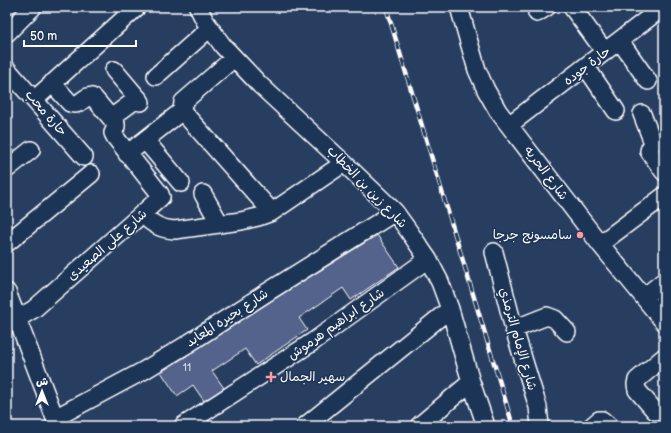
<svg xmlns="http://www.w3.org/2000/svg" width="671" height="433" viewBox="0 0 671 433" font-family="'Balsamiq Sans','Playpen Sans Arabic',sans-serif">
<style>
.building{fill:#53648b;stroke:#fff}
.lines{fill:none;stroke-linecap:round;stroke-linejoin:round}
.minor-casing{stroke:#fff;stroke-width:20}
.minor{stroke:#1d3557;stroke-width:17}
.rail-casing{stroke:#fff;stroke-width:4.5}
.rail{stroke:#1d3557;stroke-width:3;stroke-dasharray:9;stroke-linecap:butt}
.poi-dot{fill:#ff9aa2;stroke:#1d3557;stroke-width:1.5}
.labels{text-anchor:middle;dominant-baseline:central;stroke-width:3;stroke-linejoin:round;paint-order:stroke}
.number-label{font-size:11px;fill:#d4d8e2}
.street-label{font-size:13px;fill:#fff;stroke:#1d3557}
.poi-label{font-size:13px;fill:#fff;stroke:#1d3557;text-anchor:end}
</style>
<rect width="100%" height="100%" fill="#283e61"/>
<filter id="ink" filterUnits="userSpaceOnUse"><feTurbulence type="fractalNoise" baseFrequency=".025" numOctaves="2"/><feDisplacementMap in="SourceGraphic" scale="8" xChannelSelector="R" yChannelSelector="G"/><feConvolveMatrix kernelMatrix="1 2 1 2 8 2 1 2 1" color-interpolation-filters="sRGB"/></filter>
<g filter="url(#ink)">
<path class="building" d="M377 235 399 267 351 300 343 288 299 318 307 330 256 365 245 349 212 371 224 388 204 401 193 385 177 396 161 372 191 353 271 301Z"/>
<g class="lines">
<g class="minor-casing">
<path id="minor" d="M198 7 205 21 223 46 260 85 344 163 395 212 408 230 428 259 440 282 450 309 471 382 486 426
M459 7 477 70 486 90 498 111 600 244 664 322
M572 7 605 52
M537 13 547 7
M7 33 33 7
M620 41 648 81
M586 67 616 111
M7 69 84 157
M114 70 141 102
M156 76 210 28
M34 100 137 7
M182 111 272 212
M642 114 653 143 650 148 649 151 664 172
M111 118 138 98
M509 125 663 7
M145 140 181 183
M127 154 182 111 183 102 234 58
M7 169 31 150
M203 194 220 224
M142 214C153 225 161 229 175 230L241 221 258 217 272 212 344 163
M7 243 91 174
M600 244 664 196
M494 252 514 329 538 407 540 426
M7 292 58 426
M644 297 664 281
M7 324 17 319 34 309 142 214 161 197 160 194 115 137 113 133 116 127V124L94 98C84 92 82 108 70 103L52 83
M514 329 547 316 555 319 567 332
M655 411 637 390 636 384 637 380 664 357
M55 418 143 371 186 345 266 293 395 212
M183 426 314 341 428 259
M305 426 450 309
M419 426 471 382
M592 426 599 420H602L609 426"/>
</g>
<use href="#minor" class="minor"/>
<g class="rail-casing">
<path id="rail" d="M386 7 513 426"/>
</g>
<use href="#rail" class="rail"/>
</g>
</g>
<g class="poi-dot">
<circle cx="580" cy="235" r="4"/>
<path d="M269 371h4v4h4v4h-4v4h-4v-4h-4v-4h4z"/>
</g>
<g class="labels">
<g class="number-label">
<text x="187" y="367">11</text>
</g>
<g class="street-label">
<text transform="translate(587 66) rotate(-37)">حارة جوده</text>
<text transform="translate(46 113) rotate(49)">حارة محب</text>
<text transform="translate(546 173) rotate(53)">شارع الحريه</text>
<text transform="translate(367 187) rotate(46)">شارع زين بن الخطاب</text>
<text transform="translate(107 245) rotate(-41)">شارع على الصعيدى</text>
<text transform="translate(227 318) rotate(-33)">شارع بحيره المعابد</text>
<text transform="translate(336 324) rotate(-35)">شارع ابراهيم هرموش</text>
<text transform="translate(518 339) rotate(74)">شارع الإمام الترمذي</text>
</g>
<g class="poi-label">
<text x="572" y="235">سامسونج جرجا</text>
<text x="280" y="377" text-anchor="start">سهير الجمال</text>
</g>
</g>
<rect width="671" height="433" fill="none" stroke="#1d3557" stroke-width="24"/>
<rect x="12" y="12" width="647" height="409" fill="none" stroke="#fff" stroke-width="1.5" filter="url(#ink)"/>
<g transform="translate(42 391)" stroke="#1d3557" stroke-width="3" paint-order="stroke">
<path d="M0-3L7 15L0 10L-7 15Z" fill="#ffffff"/>
<text y="-6" font-size="11" font-weight="bold" text-anchor="middle" fill="#ffffff">ش</text>
</g>
<path d="M24 40v6h112v-6" fill="none" stroke="#ffffff" stroke-width="2"/>
<text x="30" y="40" font-size="12" fill="#ffffff" stroke="#1d3557" stroke-width="3" paint-order="stroke">50 m</text>
</svg>
